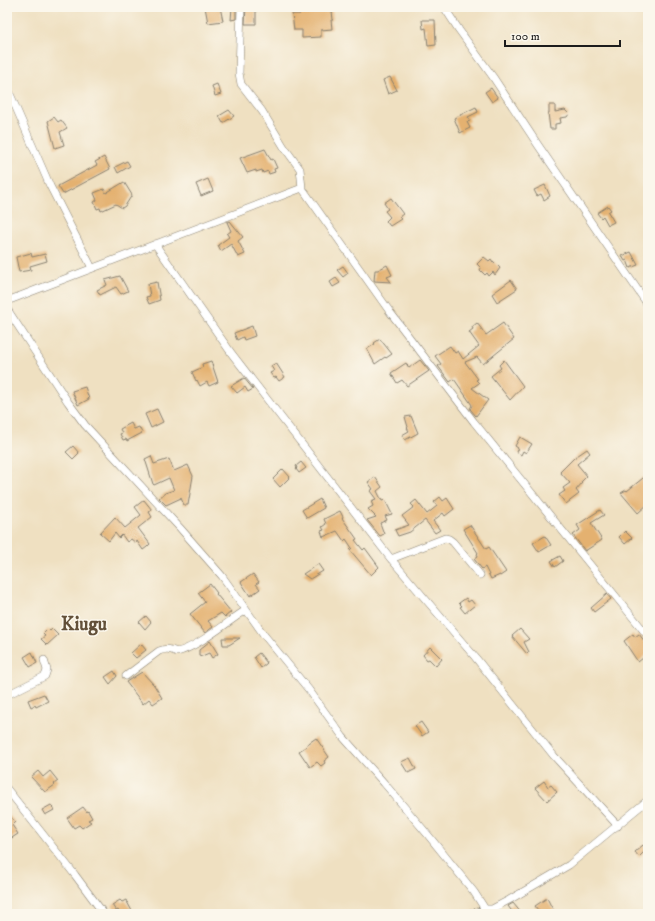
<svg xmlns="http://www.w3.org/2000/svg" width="655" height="921" viewBox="0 0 655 921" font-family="'IM FELL DW Pica',serif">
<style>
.building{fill:#e4b16f}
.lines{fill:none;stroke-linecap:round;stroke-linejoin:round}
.street-casing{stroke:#867e6e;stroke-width:8}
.street{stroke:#fff;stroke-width:7}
.labels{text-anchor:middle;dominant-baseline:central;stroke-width:3;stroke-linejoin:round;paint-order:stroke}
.quarter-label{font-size:19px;font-weight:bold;fill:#625039;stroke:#fbf7ec}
</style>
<rect width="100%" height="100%" fill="#fbf7ec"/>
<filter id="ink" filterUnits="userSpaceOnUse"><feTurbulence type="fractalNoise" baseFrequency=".025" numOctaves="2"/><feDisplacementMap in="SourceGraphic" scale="8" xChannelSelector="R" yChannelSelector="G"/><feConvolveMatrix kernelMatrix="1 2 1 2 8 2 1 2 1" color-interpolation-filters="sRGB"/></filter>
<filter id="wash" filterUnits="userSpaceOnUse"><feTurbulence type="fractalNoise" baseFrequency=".012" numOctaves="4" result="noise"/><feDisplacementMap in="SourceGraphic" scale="16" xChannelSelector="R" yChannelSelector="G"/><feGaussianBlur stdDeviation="0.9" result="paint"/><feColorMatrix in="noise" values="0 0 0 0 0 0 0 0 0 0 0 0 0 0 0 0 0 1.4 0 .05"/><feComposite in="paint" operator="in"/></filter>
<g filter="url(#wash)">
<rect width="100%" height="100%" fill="#efe0c1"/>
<g id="blocks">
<path class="building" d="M205 7H220L223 21 208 23Z
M232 7H236V19L231 20Z
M246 7H256V24H245Z
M329 8V10L332 11 333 20H331L332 29 321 30V37L302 38V30H294L292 14H300L299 11Z
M422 20H435L436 45 428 46 426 28 423 29Z
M390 77 397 90 388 94 383 80Z
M217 84 221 94 215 96 212 86Z
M491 88 498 98 492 102 485 92Z
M549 105H555V112L565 110 569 114 567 117 560 118 561 123 555 124V129H550L548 113H549Z
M476 107 478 112 468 117 470 121 467 122 470 128 460 133 454 118Z
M229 110 234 116 223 123 219 116Z
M54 117 58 122 61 120 67 128 60 132 64 145 55 148 48 121Z
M265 149 271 160 273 159 277 168 274 169 275 172 269 174 268 171 263 173 262 170 256 172V170L247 173 240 158Z
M104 157 110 169 63 194 58 186 97 165 95 162Z
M127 161 130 166 118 173 115 167Z
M208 179 213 191 201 196 196 184Z
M124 182 132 195 125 206 122 208 116 204 101 211 100 208 97 209 94 202 97 200 94 193 104 189 106 193Z
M545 185 550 196 544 200 541 194 537 196 534 190Z
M391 198 403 214 399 217 401 219 390 226 386 221 390 217 385 211 388 209 384 203Z
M608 206 611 210 608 212 614 222 608 225 603 216 601 218 597 213Z
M230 221 243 237 238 241 245 254 238 257 231 244 221 251 218 245 229 237 227 234 231 231 227 222Z
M631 252 638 265 630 268 627 260 625 261 622 256Z
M31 253 32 257 45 254 47 261 30 266 31 270 19 272 16 257Z
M484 257 489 261 491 259 493 262V261L500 268 495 275 493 272 489 276 487 273 485 275 480 270 481 268 477 264Z
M387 265 392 275 387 277 391 282 374 281 375 270H378Z
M343 266 348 273 343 277 337 270Z
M120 276 128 291 121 294 116 287 100 295 97 290 107 285 105 280Z
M336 278 340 283 333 287 330 282Z
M511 280 517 289 497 302 492 294Z
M157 282 160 300 149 304 146 297 150 296 148 284Z
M477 323 486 335 503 323 514 339 483 364 477 357 465 362 478 379 476 380 479 383 472 388 488 400 476 416 470 409 472 405 454 379 450 382 438 366 441 364 435 356 450 346 455 353 458 351 463 359 479 346 469 332 473 329 472 327Z
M252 326 255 336 244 340 243 337 237 340 234 333Z
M380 339 392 354 386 358 385 357 375 364 367 349 375 344 374 343Z
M420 360 429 371 407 386 402 380 397 383 391 373 406 363 409 368Z
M504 360 523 386 510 400 491 376 501 368 499 365Z
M211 361 218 382 209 386 207 382 200 386 197 380 196 381 192 372 203 367 202 364Z
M276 363 285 377 279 381 276 377 274 378 270 373 274 371 271 366Z
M244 378 253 389 248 392 245 387 237 393 231 386Z
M85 387 89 399 78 405 72 391Z
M157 409 163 422 151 428 145 414Z
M411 416 418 433 405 440 402 435 409 431 407 428 408 427 405 417Z
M131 423 134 429 139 427 142 433 127 441 126 439 123 440 120 434 122 433 120 429Z
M520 437 532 444 526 453 523 451 521 455 516 452 518 448 515 446Z
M73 446 79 453 73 459 66 452Z
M587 449 590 453 577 464 587 476 581 482 582 483 576 490 579 494 566 504 559 495 565 491 563 488 570 483 560 472 574 458Z
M151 456 154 464 169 459 174 471 188 465 193 476 188 505H184L181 498 166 505 159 498 165 493 174 490 169 478 154 485 153 484 145 459Z
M301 462 306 468 299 473 296 469 297 468 296 466Z
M283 469 290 477 280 487 273 479Z
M648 474V504L638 513 621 493 626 490 627 491Z
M375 477 382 487 377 491 382 501 385 500 392 514 385 516 387 520 380 523 384 534 380 536 367 520 376 517 368 509 373 506 371 501 376 499 370 491 373 489 368 482Z
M440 497 443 501 447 498 454 509 445 516 443 513 433 521 440 530 435 533 425 520 410 532 398 536 395 530 409 525 402 516 414 507 411 504 416 500 427 514 437 506 434 502Z
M320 499 324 508 307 518 302 510Z
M144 500 152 510 149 512 152 517 138 528 150 544 147 547 143 550 137 541 136 543 131 539 127 542 122 535 119 538 115 533 109 541 100 533 115 517 125 528 141 515 135 507Z
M600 510 604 515 591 523 602 540 585 551 573 535 580 530 577 525Z
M340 511 343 517 342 518 357 539 355 540 363 550 365 548 379 567 371 575 350 550 352 548 346 539 344 541 337 531 323 537 321 531 324 530 322 527 326 524 324 519Z
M470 525 486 549 489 547 506 572 500 576V575L491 579 485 567 482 569 474 559 478 556 477 554 478 553 463 529Z
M625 531 632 538 625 544 619 537Z
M545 536 551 545 539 552 533 543Z
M560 556 563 561 555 567 551 561Z
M318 564 323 571 310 579 303 574Z
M253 574 259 582 256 584 260 589 250 596 241 582Z
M210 584 217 593 216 594 231 612 225 617 221 613 208 621 213 627 205 633 190 614 205 602 198 593Z
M607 594 611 599 594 612 591 608Z
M466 598 468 602 471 600 475 605 465 613 460 607 462 606 459 603Z
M146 616 151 622 145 629 139 622Z
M48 629 50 631 52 629 58 635 47 645 41 639 45 636 43 634Z
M520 629 529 639 524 642 529 652 527 654 512 636Z
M633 634 635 637 639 634 648 646V654L638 662 624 641Z
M222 638H240L229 645H223Z
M210 641 218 654 212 658 209 653 202 656 199 655V650Z
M141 644 146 650 136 658 131 653Z
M430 647 442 659 436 666 429 659 427 660 423 655Z
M32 652 37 663 30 667 24 657Z
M259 653 267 663 261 668 254 657Z
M114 671 117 676 110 684 105 677Z
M142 672 154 685 162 698 153 704 149 699 143 704 126 682Z
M44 694 48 701 36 707 35 705 31 707 28 700Z
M421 722 428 732 422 736 415 726Z
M316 738 329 757 324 761 325 763 321 766 317 762 310 767 299 751 307 746 306 745Z
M410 758 416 769 408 773 401 762Z
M38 771 43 777 50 771 58 781 54 784 55 785 45 792 31 777Z
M544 781 548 787 551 785 557 792 547 801 535 788Z
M51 805 54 810 45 815 42 810Z
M83 807 87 812 88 811 92 818 88 820 91 822 82 828 79 825 74 828 67 818Z
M7 813 15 822 12 825 18 834 7 841Z
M643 845 647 849 639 857 635 852Z
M547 898 551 906 556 914H541L535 906Z
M120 900 122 902 126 900 132 911 128 914H120L118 910 116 911 112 905Z
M513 903 522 914H514L508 906Z"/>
</g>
</g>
<g filter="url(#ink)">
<use href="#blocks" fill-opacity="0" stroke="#867e6e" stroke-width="1"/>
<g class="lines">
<g class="street-casing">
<path id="street" d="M241 7 239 73 241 84 262 111 284 147 300 169 302 188 390 312 474 422 648 636
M444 7 459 30 493 77 538 145 648 305
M7 87 50 186 92 268
M155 244 232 354 391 559 475 657 554 756 618 826
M7 301 302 188
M7 309 68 402 85 425 180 528 222 576 264 635 309 690 343 737 384 783 428 835 474 892 485 909 490 914
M391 559 445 538 449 539 453 542 480 575
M126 676 159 651C166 648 170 649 177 652 198 647 227 622 246 610
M7 695 45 676 47 670 44 660
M7 789 75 875 104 914
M470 914 485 909H492L509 900 569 865 648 800"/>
</g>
<use href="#street" class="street"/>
</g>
</g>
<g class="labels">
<g class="quarter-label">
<text x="84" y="624">Kiugu</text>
</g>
</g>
<rect width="655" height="921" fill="none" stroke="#fbf7ec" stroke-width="24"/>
<path d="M505 40v6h115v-6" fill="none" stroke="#1c1c1c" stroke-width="2"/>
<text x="511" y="40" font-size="12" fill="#1c1c1c" stroke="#fbf7ec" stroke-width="3" paint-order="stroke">100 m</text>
</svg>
